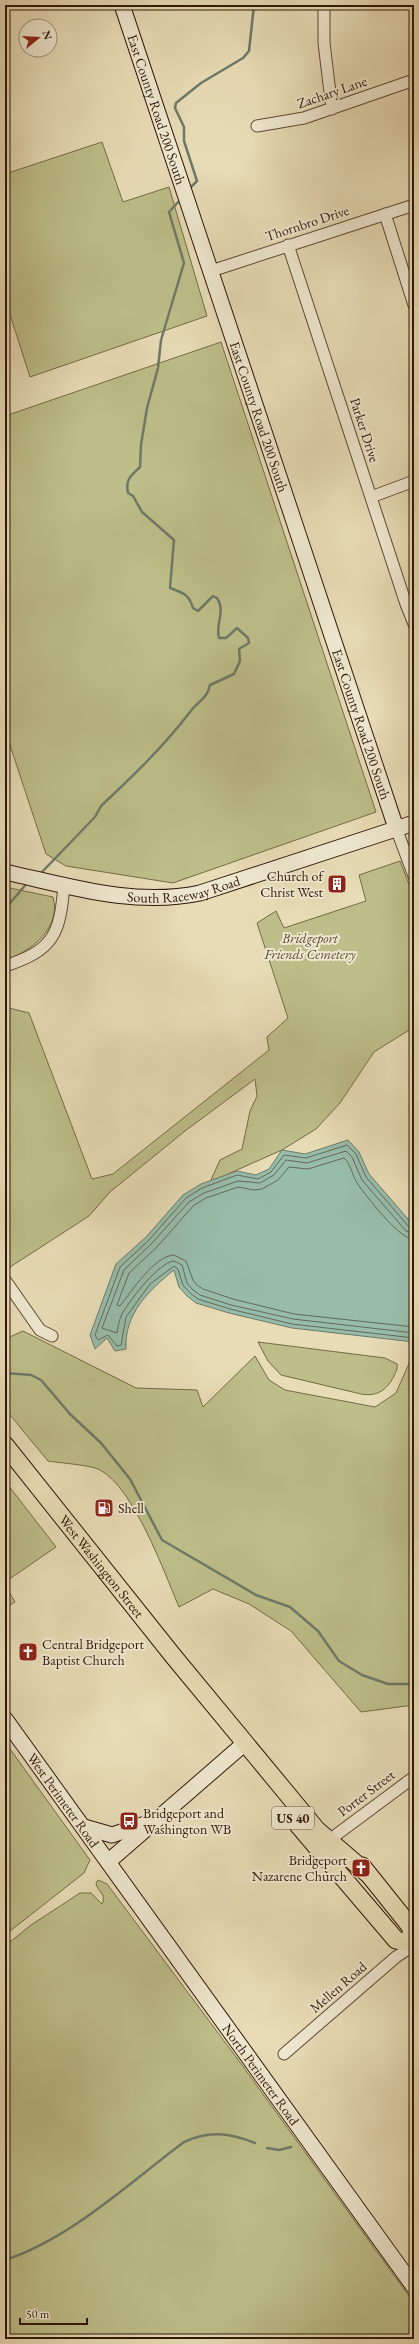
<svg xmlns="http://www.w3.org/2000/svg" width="419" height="2344" viewBox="0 0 419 2344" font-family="'EB Garamond',serif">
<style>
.green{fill:#bdbe89;stroke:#766a48}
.water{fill:#97bcaa;stroke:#6e7a69}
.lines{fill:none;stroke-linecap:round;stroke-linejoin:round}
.shore{stroke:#646a59;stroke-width:1}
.stream{stroke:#6e7a69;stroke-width:2.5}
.street-casing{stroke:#5e4834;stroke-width:13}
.secondary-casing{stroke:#301708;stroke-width:17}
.primary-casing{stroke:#301708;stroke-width:19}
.street{stroke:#efe8d0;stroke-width:11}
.secondary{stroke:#efe8d0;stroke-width:15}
.primary{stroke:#e7dcb6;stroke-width:17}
.labels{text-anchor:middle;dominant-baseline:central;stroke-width:4;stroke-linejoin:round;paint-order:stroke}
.shield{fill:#efe8d0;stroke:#695644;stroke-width:1}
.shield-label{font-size:13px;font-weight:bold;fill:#301708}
.street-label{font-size:14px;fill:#301708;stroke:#efe8d0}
.poi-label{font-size:14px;fill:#301708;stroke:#efe8d0;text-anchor:start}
.park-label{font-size:14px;font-style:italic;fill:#5a492f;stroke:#efe8d0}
</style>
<rect width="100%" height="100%" fill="#e7dcb6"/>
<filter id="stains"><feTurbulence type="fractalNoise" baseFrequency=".005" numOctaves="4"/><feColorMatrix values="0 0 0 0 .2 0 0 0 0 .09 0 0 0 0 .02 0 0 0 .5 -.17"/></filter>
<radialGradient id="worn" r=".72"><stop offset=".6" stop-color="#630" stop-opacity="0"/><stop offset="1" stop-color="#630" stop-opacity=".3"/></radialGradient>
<path class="green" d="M102 142 123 202 169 187 207 316 30 377 5 299V174Z
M221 342 376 812 173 883 66 866 46 854 5 730V416Z
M400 861 414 897V1027L374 1052 340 1103 316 1129 282 1150 210 1182 220 1160 242 1149 250 1111 257 1096 255 1079 185 1131 110 1192 89 1216 7 1269 5 1266V1007L29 1013 92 1179 113 1174 269 1050 267 1037 288 1018 257 923 276 911 284 928 366 901 359 875Z
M5 887 53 897C62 927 31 952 5 960Z
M23 1331 136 1388 197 1390 203 1407 255 1356 269 1380 285 1390 375 1407 396 1393 411 1359 414 1360V1705L361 1712 291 1631 249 1604 213 1589 179 1607C164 1572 134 1488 100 1470 91 1465 60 1463 48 1461L5 1409V1339Z
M258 1342 385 1358 397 1364C398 1369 396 1371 394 1376 387 1390 377 1397 361 1394L281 1375 268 1361Z
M5 1481 56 1547 5 1582Z
M8 1590 15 1602 5 1608V1592Z
M5 1742 90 1860 84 1873 5 1935Z
M98 1880 107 1884 242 2065 414 2303V2339H5V1946L31 1925 80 1893H91L102 1904C107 1893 97 1892 96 1883Z"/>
<path class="water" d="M348 1140 359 1152 369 1174 414 1226V1342L292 1328 229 1313 196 1303 187 1296 179 1287 174 1270C149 1290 124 1314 126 1349L115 1351 107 1338 95 1349 90 1335 116 1264 146 1237 183 1195 201 1184 237 1171 256 1175 269 1169 282 1150 305 1154Z"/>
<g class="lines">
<path class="shore" d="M414 1229 409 1227 366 1177 356 1154 347 1145 306 1158 284 1155 271 1172 258 1179 237 1175 202 1188 186 1198 149 1240 120 1267 95 1335 98 1340 108 1335 117 1346 121 1345 126 1317 150 1284 174 1266 178 1269 183 1285 190 1293 198 1299 230 1309 292 1324 414 1338
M414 1234 406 1231 362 1180 352 1157 346 1151 307 1163 286 1160 274 1175 260 1183 238 1181 204 1193 189 1202 152 1243 124 1270 102 1328 117 1333C118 1327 119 1320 122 1314 130 1300 158 1263 174 1261L182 1265 187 1283 193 1290 200 1295 231 1305 293 1319 414 1333
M414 1240C399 1239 366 1196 357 1183 352 1175 351 1164 344 1158L308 1169 289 1167 278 1180 262 1189 254 1190 238 1187 206 1198 193 1206 157 1247 129 1273 117 1305 120 1306C132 1291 154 1256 174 1255L186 1261 193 1280 197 1285 203 1289 233 1299 294 1314 414 1327"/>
<path class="stream" d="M189 189 197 181 184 141V127L175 108 176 103 201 83 243 58 249 51 254 5
M41 873 95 817 101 806C133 776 164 746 190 712 197 702 208 698 210 685L234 674 240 661 239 649 249 643 248 638 237 628 226 638H219C215 624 226 611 217 598L213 596 198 611 193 608C189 594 183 593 170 588L174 540 142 512 133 496 128 493C125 479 131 476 140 467L141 445 147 408 158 368 161 340 184 263 169 212 181 199
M5 909 28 882
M5 1373 31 1375 41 1380 70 1414 101 1443 130 1479 162 1540 256 1595 290 1607 318 1631 339 1661 362 1675 388 1684H414
M267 2148 279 2150 291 2147
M5 2260C70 2239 129 2183 184 2142 209 2130 230 2133 255 2143"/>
<g class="street-casing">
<path id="street" d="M324 5V43L332 109
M257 126 304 118 414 80
M385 214 414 305
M288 245 406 604 414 624
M211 271 414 205
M371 497 414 481
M396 828 414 876
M5 966C54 950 60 934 64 885
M5 1280 40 1330 52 1336
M336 1835 414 1777
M284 2054 396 1957 414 1945"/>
</g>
<g class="secondary-casing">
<g id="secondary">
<path id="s1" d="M122 5 396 828"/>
<path id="s2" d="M5 872C69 886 134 907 200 893L414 823"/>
<path id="s3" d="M5 1719 414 2287"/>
<path d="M84 1827 112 1835 148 1823"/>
<path d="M109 1861 245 1743"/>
</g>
</g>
<g class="primary-casing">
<g id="primary">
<path id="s4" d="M5 1445 174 1657 317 1830 368 1874"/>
<path d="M298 1825 396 1940 414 1944"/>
<path d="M362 1866 410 1926 414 1942"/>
</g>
</g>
<use href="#street" class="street"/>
<use href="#secondary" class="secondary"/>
<use href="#primary" class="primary"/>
</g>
<defs>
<g id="building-square" transform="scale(1)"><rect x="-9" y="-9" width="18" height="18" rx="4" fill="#8f2418" stroke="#efe8d0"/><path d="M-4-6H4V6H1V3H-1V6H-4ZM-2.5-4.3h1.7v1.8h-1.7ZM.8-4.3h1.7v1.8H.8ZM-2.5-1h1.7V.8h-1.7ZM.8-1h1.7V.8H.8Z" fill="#fff"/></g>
<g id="fuel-square" transform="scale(1)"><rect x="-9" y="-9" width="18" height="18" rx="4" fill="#8f2418" stroke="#efe8d0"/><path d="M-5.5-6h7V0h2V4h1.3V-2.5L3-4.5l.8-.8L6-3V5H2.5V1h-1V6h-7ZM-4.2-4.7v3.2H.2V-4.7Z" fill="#fff"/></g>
<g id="church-square" transform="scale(1)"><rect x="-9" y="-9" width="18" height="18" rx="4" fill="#8f2418" stroke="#efe8d0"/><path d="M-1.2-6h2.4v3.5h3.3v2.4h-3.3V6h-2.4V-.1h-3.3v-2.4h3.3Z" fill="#fff"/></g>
<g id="bus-square" transform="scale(1)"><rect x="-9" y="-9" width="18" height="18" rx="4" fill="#8f2418" stroke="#efe8d0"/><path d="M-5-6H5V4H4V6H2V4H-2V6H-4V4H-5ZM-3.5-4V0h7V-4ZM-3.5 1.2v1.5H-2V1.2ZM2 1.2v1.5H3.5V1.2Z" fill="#fff"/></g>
</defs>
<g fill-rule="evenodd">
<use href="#building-square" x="337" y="884"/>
<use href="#fuel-square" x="104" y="1508"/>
<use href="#church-square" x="28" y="1652"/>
<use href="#bus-square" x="129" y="1821"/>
<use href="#church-square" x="361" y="1868"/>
</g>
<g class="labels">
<rect class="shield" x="272" y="1807" width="42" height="22" rx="3"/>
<g class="shield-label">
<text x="293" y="1818">US 40</text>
</g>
<g class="street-label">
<text transform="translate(332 92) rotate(-19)">Zachary Lane</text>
<text stroke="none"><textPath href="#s1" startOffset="110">East County Road 200 South</textPath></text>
<text transform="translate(307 223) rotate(-18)">Thornbro Drive</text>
<text stroke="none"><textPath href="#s1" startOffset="434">East County Road 200 South</textPath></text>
<text transform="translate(365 430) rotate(72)">Parker Drive</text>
<text stroke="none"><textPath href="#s1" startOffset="758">East County Road 200 South</textPath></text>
<text stroke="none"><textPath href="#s2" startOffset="182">South Raceway Road</textPath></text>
<text stroke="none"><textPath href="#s4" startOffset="155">West Washington Street</textPath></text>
<text transform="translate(366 1793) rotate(-37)">Porter Street</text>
<text stroke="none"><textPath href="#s3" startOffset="100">West Perimeter Road</textPath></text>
<text transform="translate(338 1987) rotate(-41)">Mellen Road</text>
<text stroke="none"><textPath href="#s3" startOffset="438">North Perimeter Road</textPath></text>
</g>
<g class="poi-label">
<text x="323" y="876" text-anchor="end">Church of<tspan x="323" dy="16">Christ West</tspan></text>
<text x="118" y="1508">Shell</text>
<text x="42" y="1644">Central Bridgeport<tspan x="42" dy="16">Baptist Church</tspan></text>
<text x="143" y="1813">Bridgeport and<tspan x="143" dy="16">Washington WB</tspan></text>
<text x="347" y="1860" text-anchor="end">Bridgeport<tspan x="347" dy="16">Nazarene Church</tspan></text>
</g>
<g class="park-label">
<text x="310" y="938">Bridgeport<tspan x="310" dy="16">Friends Cemetery</tspan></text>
</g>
</g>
<rect width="419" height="2344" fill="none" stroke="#e7dcb6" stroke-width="20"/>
<rect x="6" y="6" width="407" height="2332" fill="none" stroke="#301708" stroke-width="2"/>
<rect x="10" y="10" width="399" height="2324" fill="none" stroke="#301708"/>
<g transform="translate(38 38) rotate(72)"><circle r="19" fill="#efe8d0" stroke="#a39480"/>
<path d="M0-3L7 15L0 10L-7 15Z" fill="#8f2418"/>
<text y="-6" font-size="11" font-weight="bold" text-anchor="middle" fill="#301708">N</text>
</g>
<path d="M20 2318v6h67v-6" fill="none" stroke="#301708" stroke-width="2"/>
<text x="26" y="2318" font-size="12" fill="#301708" stroke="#efe8d0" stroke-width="3" paint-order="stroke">50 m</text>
<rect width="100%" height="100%" filter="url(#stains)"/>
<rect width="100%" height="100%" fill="url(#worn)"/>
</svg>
